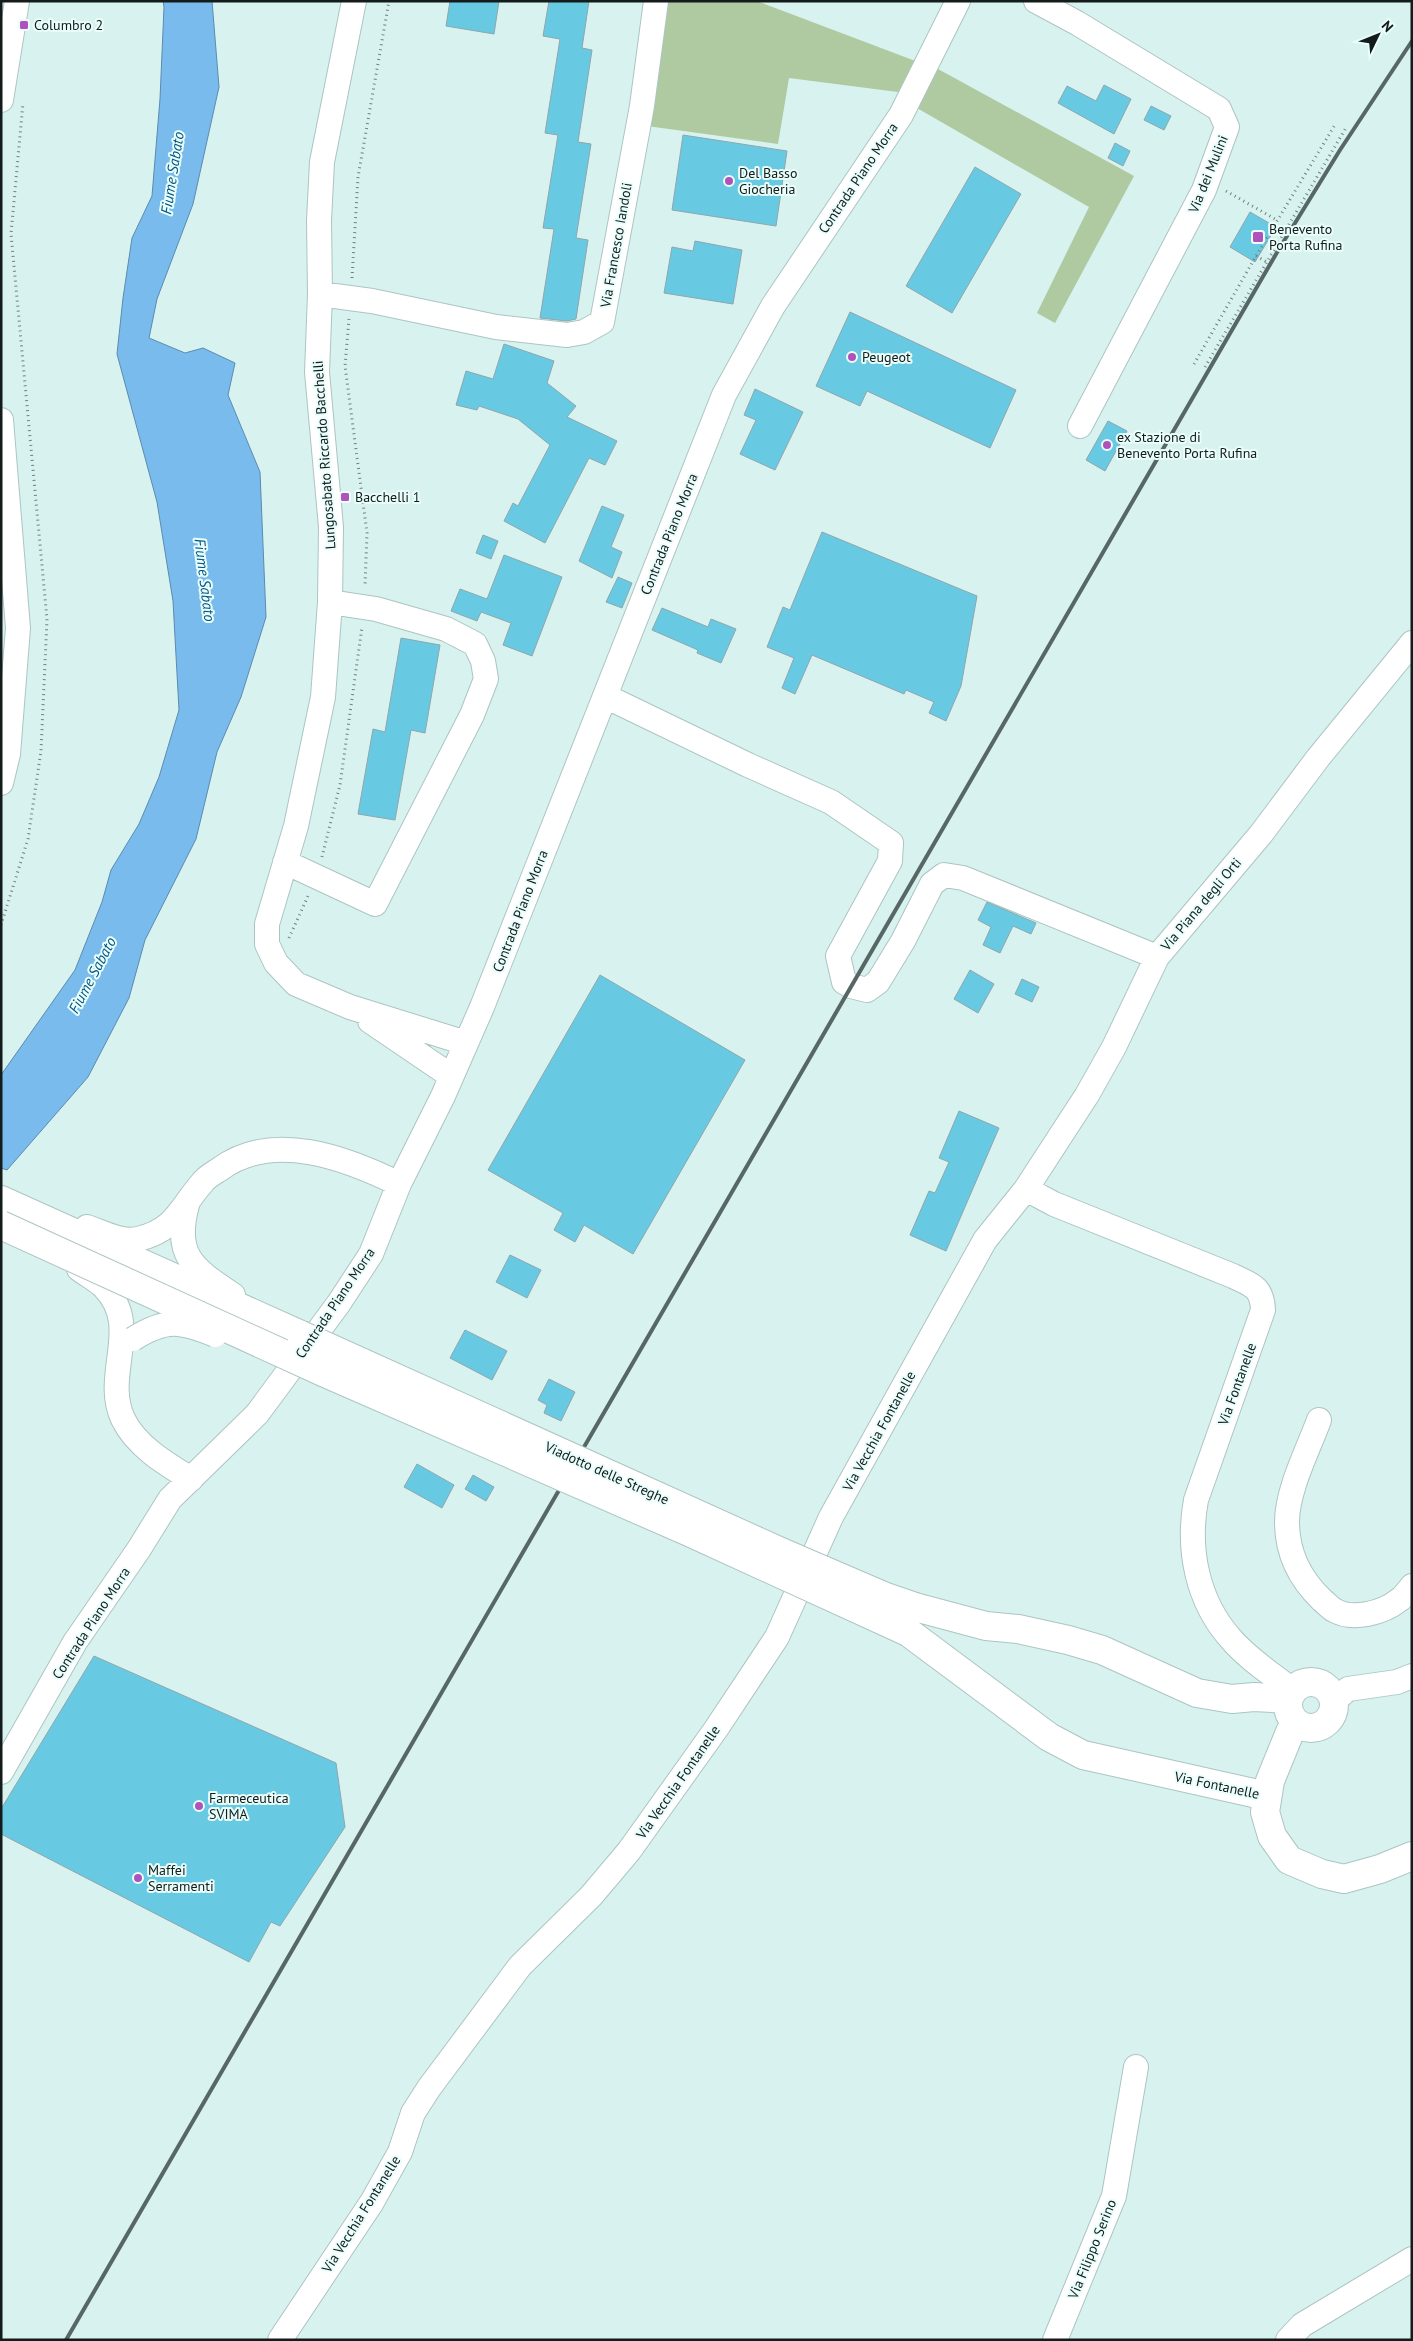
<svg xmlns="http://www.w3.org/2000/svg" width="1413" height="2341" viewBox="0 0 1413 2341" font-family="'PT Sans',sans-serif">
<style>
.green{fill:#afc9a1}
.water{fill:#7abbed;stroke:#5b8bae}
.building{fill:#68cae2;stroke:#8ea6ac}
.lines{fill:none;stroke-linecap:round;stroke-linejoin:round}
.minor-casing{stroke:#acc5c2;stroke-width:26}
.major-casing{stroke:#acc5c2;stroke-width:30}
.path{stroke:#70817f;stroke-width:3;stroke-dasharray:1 4;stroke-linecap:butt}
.minor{stroke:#fff;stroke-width:24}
.major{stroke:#fff;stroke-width:28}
.rail{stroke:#576765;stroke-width:4}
.minor-bridge-casing{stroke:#acc5c2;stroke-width:26;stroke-linecap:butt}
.major-bridge-casing{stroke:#acc5c2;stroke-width:30;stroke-linecap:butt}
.minor-bridge{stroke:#fff;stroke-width:24}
.major-bridge{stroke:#fff;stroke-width:28}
.poi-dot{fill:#b052bc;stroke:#e9fefb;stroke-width:2}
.labels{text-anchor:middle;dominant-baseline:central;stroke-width:4;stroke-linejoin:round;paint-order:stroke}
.poi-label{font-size:14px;fill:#131c1b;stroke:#e9fefb;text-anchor:start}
.street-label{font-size:14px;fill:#131c1b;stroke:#e9fefb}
.water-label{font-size:15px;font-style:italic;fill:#025583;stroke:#e9fefb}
</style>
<rect width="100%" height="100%" fill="#d7f2ef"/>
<path class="green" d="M663 1H757L918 62 898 92 789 78 778 144 647 126Z
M938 69 1134 176 1055 323 1037 313 1089 207 917 108Z"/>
<path class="water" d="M163 1H212L219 87 193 204 157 299 149 338 185 353 203 348 235 363 228 395 260 472 266 617 241 697 217 752 196 839 145 940 129 998 88 1077 7 1170 1 1168V1075L75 970 102 902 111 870 139 824 159 777 179 710 173 601 157 502 117 354 123 298 132 238 152 196 160 99 164 7Z"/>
<path class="building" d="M450 1H499L494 34 446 26Z
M549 1H589L582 48 592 50 578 142 591 144 576 238 588 240 576 319 567 321 540 318 554 229 543 228 558 135 545 133 560 39 543 36Z
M1104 85 1131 99 1114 134 1058 103 1067 86 1096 101Z
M1151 106 1171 116 1164 130 1144 120Z
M683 135 787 151 776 226 672 210Z
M1115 143 1130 151 1123 166 1108 158Z
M975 167 1021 194 952 313 906 286Z
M1250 212 1276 227 1255 262 1230 247Z
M695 241 742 250 733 304 664 293 672 247 693 251Z
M850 312 1016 390 990 448 867 391 860 406 816 386Z
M504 344 554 361 547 383 576 406 567 417 617 441 605 465 589 458 545 543 504 521 513 503 518 506 550 445 518 419 479 406 477 410 456 405 466 371 493 379Z
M755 389 803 412 775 470 740 454 756 420 744 415Z
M1108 421 1127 431 1105 471 1086 460Z
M602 506 624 515 611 547 622 552 612 578 579 561Z
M822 532 977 596 961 686 946 721 929 713 934 702 906 690 904 694 812 655 795 694 782 688 794 658 767 647 783 607 790 610Z
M483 535 498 541 491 559 476 553Z
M504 555 562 577 532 656 503 645 511 623 481 612 477 621 451 611 460 589 487 599Z
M618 577 632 583 622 608 606 602Z
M662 608 708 627 711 619 736 629 721 663 697 653 698 650 652 630Z
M401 638 440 645 425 733 411 730 395 820 358 814 373 729 385 732Z
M987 902 1036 923 1031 934 1013 926 1000 953 983 945 991 927 978 920Z
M970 970 994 984 978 1013 954 999Z
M600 975 745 1060 633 1254 584 1225 575 1242 554 1230 563 1213 488 1170Z
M1022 979 1039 987 1032 1002 1015 994Z
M959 1111 999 1128 946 1251 910 1235 929 1191 935 1193 949 1162 939 1158Z
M510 1255 541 1270 527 1298 496 1282Z
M465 1330 507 1351 492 1380 450 1358Z
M549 1379 575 1392 561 1421 544 1413 547 1405 538 1400Z
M417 1464 454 1485 442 1508 404 1487Z
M473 1475 494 1487 486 1501 465 1489Z
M94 1656 336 1763 345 1827 280 1926 271 1922 249 1962 1 1834V1809Z"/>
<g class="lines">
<g class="minor-casing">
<path id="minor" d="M354 1 322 162 319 220 320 294 317 372 331 527 330 602 323 697 296 826 267 924V944L276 963 296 984 350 1007 466 1043
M1036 1 1077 23 1219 109 1227 127 1204 190 1080 426
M1 100 17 1
M320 294 372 301 496 327 567 335 584 332 602 322 642 106 656 1
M1 420 18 628 8 754 1 783
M605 696 748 765 831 802 891 843 890 861 838 956 844 982 851 986 867 990 878 982 903 941 932 884 944 875 963 878 1157 957
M285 862 375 904 472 715 486 679 483 661 475 644 446 629 376 609 330 602
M370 1021 451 1076
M1026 1189 1054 1204 1233 1276C1252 1285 1262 1287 1263 1310L1196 1500C1187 1549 1197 1601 1231 1639 1248 1659 1272 1674 1292 1690
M187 1205C173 1256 194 1269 233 1295
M87 1227C102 1232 122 1243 138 1239 176 1230 180 1208 202 1183 206 1177 214 1173 220 1169 273 1130 346 1158 399 1184
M79 1269C87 1275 97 1280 104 1287 143 1327 102 1374 123 1419 136 1446 166 1464 191 1479
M1319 1420C1308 1450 1287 1490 1287 1522 1287 1553 1300 1579 1322 1600 1326 1603 1330 1608 1334 1610 1352 1621 1383 1613 1399 1600 1404 1597 1408 1591 1412 1586
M1334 1701 1348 1689 1397 1682 1412 1676
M1 1772 75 1642 139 1549 170 1499 257 1414 339 1303 371 1254 399 1184 443 1096 482 1007 724 395 773 306 901 115 958 1
M280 2340 372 2202 400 2152 413 2113 429 2088 520 1966 591 1896 629 1851 716 1729 777 1637 831 1517 985 1240 1026 1189 1087 1095 1114 1047 1157 957 1261 834 1318 758 1412 643
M1055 2340 1114 2196 1136 2067
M1288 2340 1302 2325 1412 2259"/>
</g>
<g class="major-casing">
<path id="major" d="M1 1200 301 1335
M915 1607 986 1626 1018 1629 1068 1640 1102 1650 1197 1693 1232 1699 1254 1697 1288 1699
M908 1632 1049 1737 1083 1755 1267 1796
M1288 1705a23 23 0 1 1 46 0a23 23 0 1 1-46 0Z
M1298 1725 1290 1732 1270 1781 1265 1812 1272 1836 1289 1860 1322 1874 1344 1879 1380 1869 1412 1856"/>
</g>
<path class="path" d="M1226 191 1277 220
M1256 256 1267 262
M352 278 358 177 389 1
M349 319 345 366 367 533 365 586
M1194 364 1256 256 1336 123
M1205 367 1347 126
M322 857 340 785 362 627
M1 925 28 839 41 751 47 619 11 234 23 103
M289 938 308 896"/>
<use href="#minor" class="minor"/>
<use href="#major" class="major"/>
<path class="rail" d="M66 2340 1279 249 1340 150 1412 41"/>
<g class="minor-bridge-casing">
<path id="minor-bridge" d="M133 1339C166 1318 181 1321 215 1335"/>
</g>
<g class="major-bridge-casing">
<path id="major-bridge" d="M1 1225 323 1372 689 1532 908 1632
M301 1335 781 1552 886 1597 915 1607"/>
</g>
<use href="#minor-bridge" class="minor-bridge"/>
<use href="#major-bridge" class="major-bridge"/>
</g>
<g class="poi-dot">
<rect x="19" y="20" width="10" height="10" rx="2.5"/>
<circle cx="729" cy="181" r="5"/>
<rect x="1252" y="231" width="12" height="12" rx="2.5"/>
<circle cx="852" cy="357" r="5"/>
<circle cx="1107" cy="445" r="5"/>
<rect x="340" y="492" width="10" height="10" rx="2.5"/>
<circle cx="199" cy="1806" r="5"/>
<circle cx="138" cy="1878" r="5"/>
</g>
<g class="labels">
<g class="poi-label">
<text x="34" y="25">Columbro 2</text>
<text x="739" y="173">Del Basso<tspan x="739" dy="16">Giocheria</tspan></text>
<text x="1269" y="229">Benevento<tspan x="1269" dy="16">Porta Rufina</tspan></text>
<text x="862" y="357">Peugeot</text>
<text x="1117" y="437">ex Stazione di<tspan x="1117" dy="16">Benevento Porta Rufina</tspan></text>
<text x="355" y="497">Bacchelli 1</text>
<text x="209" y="1798">Farmeceutica<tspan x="209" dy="16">SVIMA</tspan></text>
<text x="148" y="1870">Maffei<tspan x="148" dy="16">Serramenti</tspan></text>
</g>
<g class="street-label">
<text transform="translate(1208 174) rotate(-68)">Via dei Mulini</text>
<text transform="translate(858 178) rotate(-56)">Contrada Piano Morra</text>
<text transform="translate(616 245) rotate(-80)">Via Francesco Iandoli</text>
<text transform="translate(324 455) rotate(-94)">Lungosabato Riccardo Bacchelli</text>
<text transform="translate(669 534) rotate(-68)">Contrada Piano Morra</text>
<text transform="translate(1201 904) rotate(-50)">Via Piana degli Orti</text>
<text transform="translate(520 911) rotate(-69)">Contrada Piano Morra</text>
<text transform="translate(335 1303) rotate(-56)">Contrada Piano Morra</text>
<text transform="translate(1237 1384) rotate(-70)">Via Fontanelle</text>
<text transform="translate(879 1431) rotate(-61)">Via Vecchia Fontanelle</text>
<text transform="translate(607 1473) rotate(24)">Viadotto delle Streghe</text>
<text transform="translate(91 1623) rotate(-57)">Contrada Piano Morra</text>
<text transform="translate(678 1782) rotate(-55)">Via Vecchia Fontanelle</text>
<text transform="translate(1217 1785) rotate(12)">Via Fontanelle</text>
<text transform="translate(361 2214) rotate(-58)">Via Vecchia Fontanelle</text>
<text transform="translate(1092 2249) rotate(-68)">Via Filippo Serino</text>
</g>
<g class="water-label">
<text transform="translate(172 173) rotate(-81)">Fiume Sabato</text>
<text transform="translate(205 580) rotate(83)">Fiume Sabato</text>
<text transform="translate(92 975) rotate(-62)">Fiume Sabato</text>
</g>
</g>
<rect width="1413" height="2341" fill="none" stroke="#131c1b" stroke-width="5"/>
<g transform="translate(1378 35) rotate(47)" stroke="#e9fefb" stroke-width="4" paint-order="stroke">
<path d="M0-4L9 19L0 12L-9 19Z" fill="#131c1b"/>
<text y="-8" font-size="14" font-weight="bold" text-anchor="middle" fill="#131c1b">N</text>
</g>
</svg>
